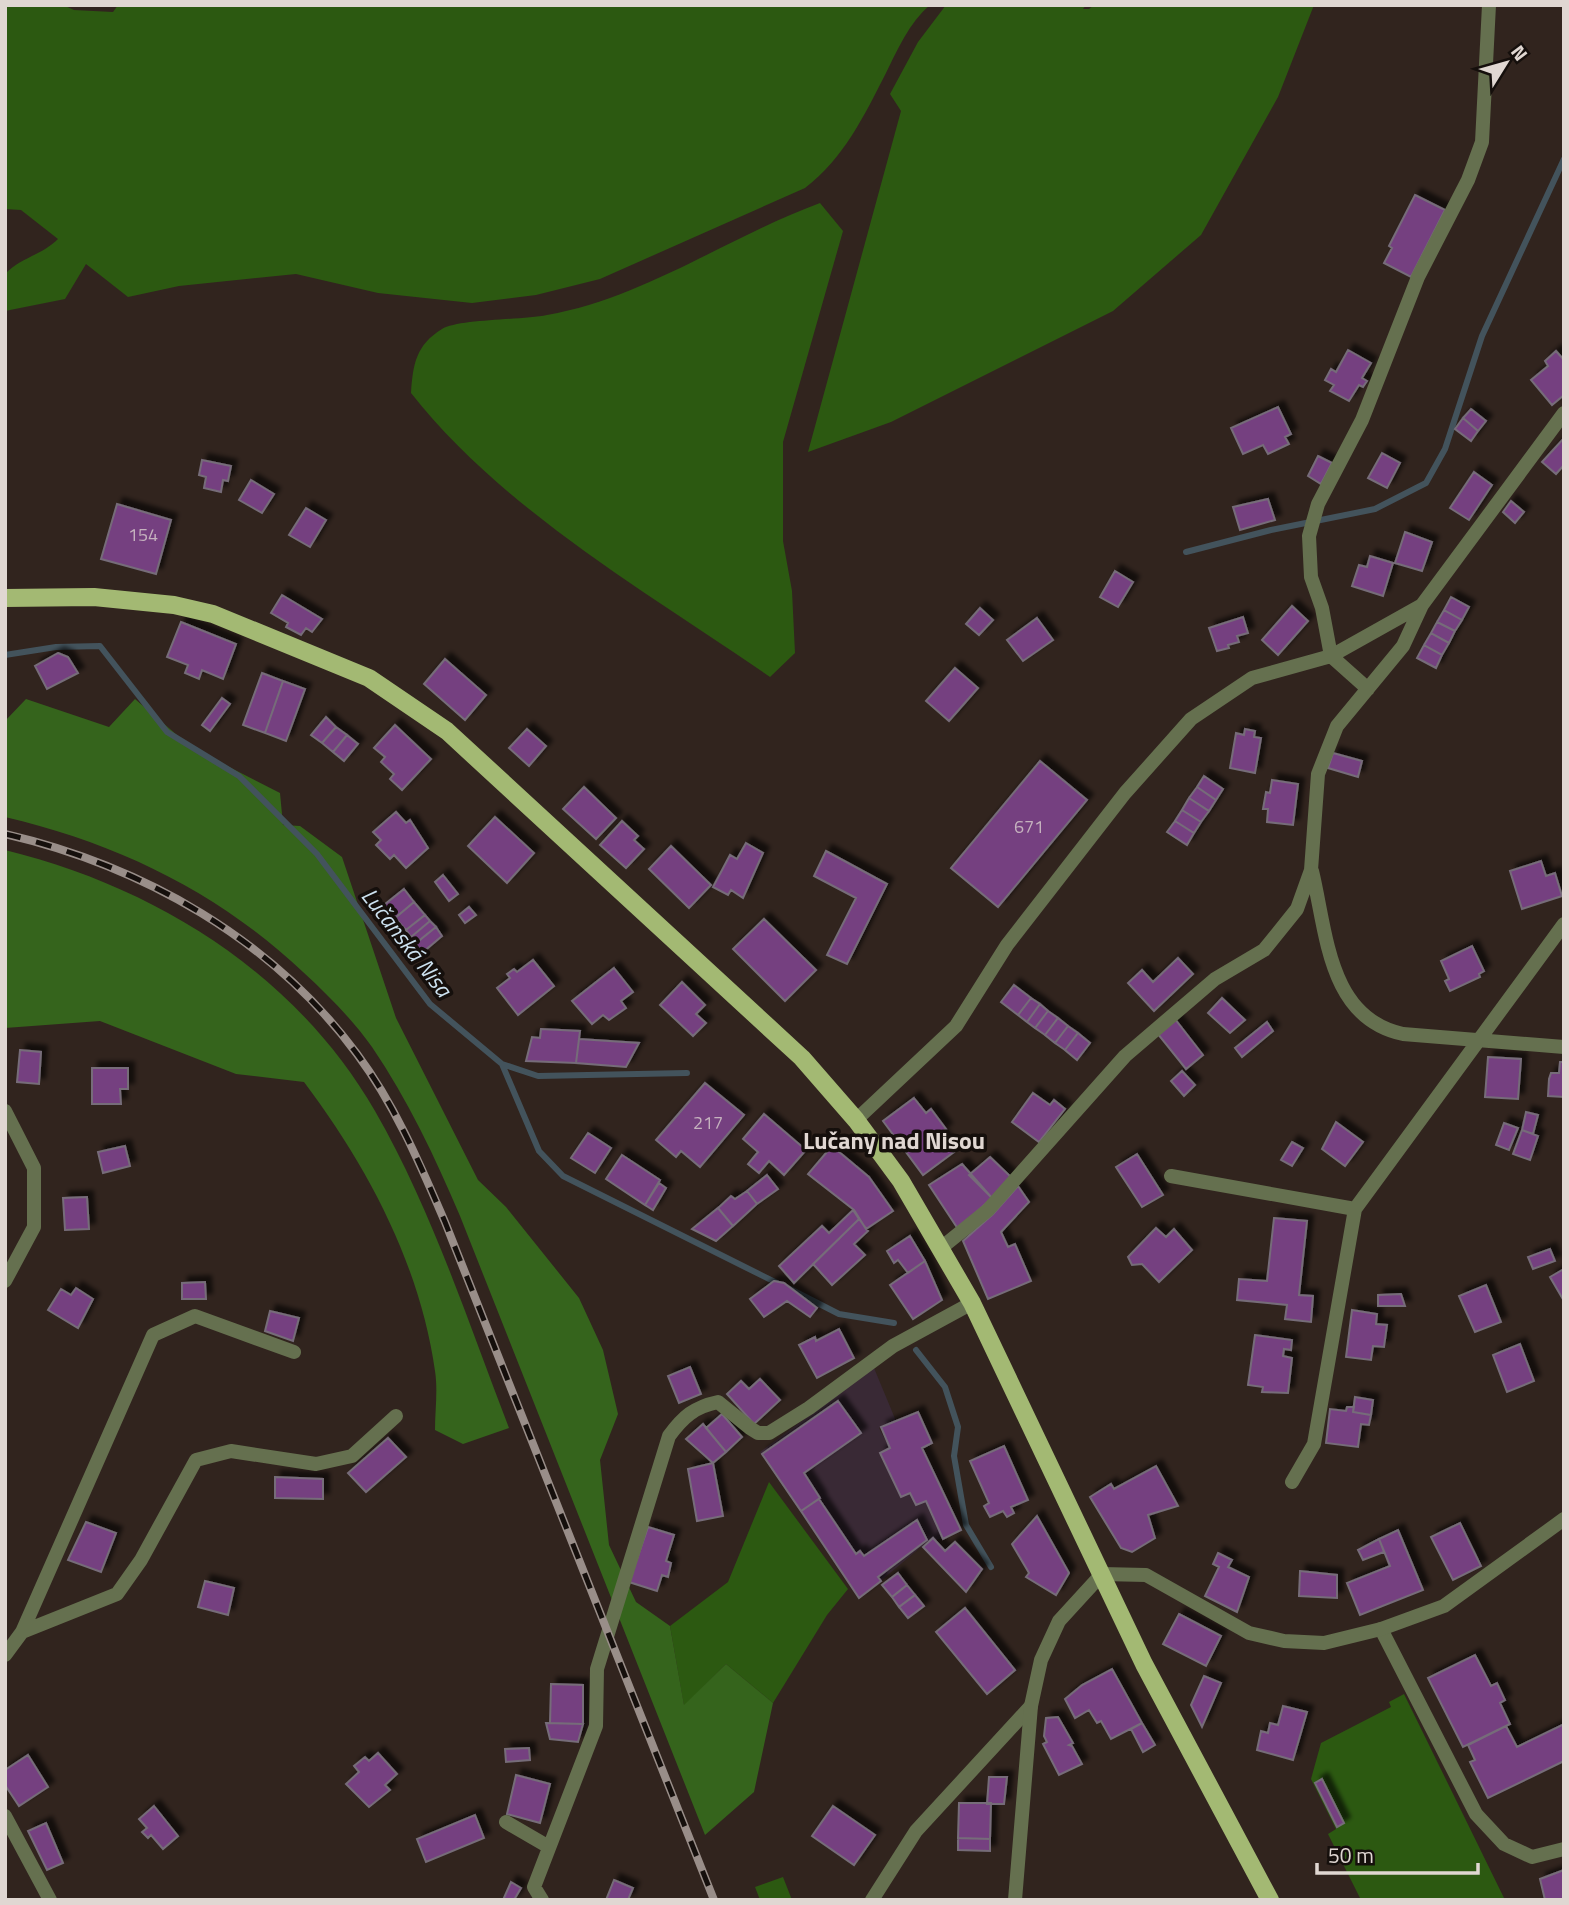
<svg xmlns="http://www.w3.org/2000/svg" width="1569" height="1905" viewBox="0 0 1569 1905" font-family="'Titillium Web',sans-serif">
<style>
.industrial{fill:#392935}
.green{fill:#2c5911}
.forest{fill:#35641c}
.lines{fill:none;stroke-linecap:round;stroke-linejoin:round}
.stream{stroke:#43535c;stroke-width:6}
.building{fill:#744180;stroke:#766c79;stroke-width:2;filter:url(#shadow)}
.minor{stroke:#65704f;stroke-width:14}
.tertiary{stroke:#65704f;stroke-width:14}
.primary{stroke:#a3b973;stroke-width:18}
.rail-casing{stroke:#998e89;stroke-width:8}
.rail{stroke:#150f0c;stroke-width:5;stroke-dasharray:16;stroke-linecap:butt}
.labels{text-anchor:middle;dominant-baseline:central;stroke-width:7;stroke-linejoin:round;paint-order:stroke}
.number-label{font-size:18px;fill:#c5b2be}
.water-label{font-size:23px;font-style:italic;fill:#cde2f0;stroke:#150f0c}
.quarter-label{font-size:24px;font-weight:bold;fill:#e0d7d2;stroke:#150f0c}
</style>
<defs>
<filter id="shadow"><feDropShadow dx="6" dy="-6" stdDeviation="2" flood-color="#0009"/></filter>
</defs>
<rect width="100%" height="100%" fill="#31241e"/>
<path class="industrial" d="M874 1368 896 1421 879 1428 890 1449 879 1453 901 1496 911 1493 915 1504 926 1500 943 1538 927 1542 859 1599 760 1452Z"/>
<path class="green" d="M5 5H63L74 10 113 12 118 5H930C909 23 898 49 886 73 864 116 844 158 805 188L600 279 536 295 472 303 378 293 296 274 179 286 128 297 86 264 65 299 5 311V274C20 258 42 255 58 239L21 210 5 209Z
M946 5H1086L1083 9H1089L1094 5H1314L1278 97 1201 235 1113 311 891 422 808 452 901 111 890 94 918 42Z
M820 203 843 231 783 442V541L792 591 795 653 770 677C647 592 503 510 411 393 413 364 416 345 442 329 458 319 523 320 547 315 644 298 728 237 820 203Z
M769 1482 848 1589 827 1615 773 1703 726 1664 684 1706 670 1626 728 1582Z
M1404 1694 1505 1900H1361L1328 1834 1336 1829 1311 1779 1321 1743 1391 1707 1389 1702Z
M783 1877 792 1900H760L755 1887Z"/>
<path class="forest" d="M26 699 109 727 135 699 192 748 280 793 283 825 300 826 342 857 396 1018 478 1180 506 1207 579 1298 603 1350 618 1414 600 1460 609 1545 636 1602 670 1626 684 1705 726 1664 773 1703 754 1792 705 1835 460 1216C435 1157 408 1100 372 1047 352 1019 328 995 303 972 218 892 119 844 5 817V721Z
M5 850C156 887 296 974 375 1111 432 1210 468 1322 509 1428L463 1444 435 1430C435 1411 438 1390 435 1371 420 1265 368 1167 304 1082L236 1074 100 1021 5 1028Z"/>
<g class="lines">
<path class="stream" d="M1186 552 1271 530 1375 509 1426 483 1445 449 1482 336 1564 159
M5 655 56 647 100 646 167 732 239 776 317 854 430 1004 502 1064 539 1151 563 1176 781 1285
M502 1064 538 1076 687 1073
M790 1289 839 1314 894 1323
M916 1350 945 1387 958 1427 954 1456 966 1525 991 1567"/>
</g>
<path class="building" d="M1415 195 1445 210 1411 277 1384 263 1392 248 1389 246Z
M1348 350 1371 363 1362 378 1367 381 1363 387 1359 385 1349 401 1330 391 1334 385 1325 380 1331 369 1336 372Z
M1556 351 1564 360V395L1552 405 1531 380 1548 366 1545 361Z
M1278 407 1291 434 1285 437 1289 444 1268 454 1263 445 1243 454 1231 428Z
M1471 409 1486 421 1478 431 1463 418Z
M1463 418 1478 431 1471 441 1455 429Z
M1564 438V465L1556 474 1542 462Z
M1382 453 1400 463 1387 488 1368 478Z
M1318 456 1332 463 1321 484 1308 476Z
M202 460 231 466 228 481 223 480 221 492 204 488 206 477 199 475Z
M1474 472 1492 485 1469 520 1450 508Z
M251 480 274 494 262 513 239 500Z
M1268 499 1275 520 1240 530 1233 507Z
M1511 501 1524 512 1515 523 1503 512Z
M117 504 171 520 156 574 101 559Z
M306 508 326 520 310 547 289 535Z
M1405 532 1432 542 1422 571 1395 563Z
M1370 556 1393 563 1383 596 1352 586 1359 565 1367 567Z
M1115 571 1133 582 1118 607 1100 597Z
M282 595 322 619 312 632 306 628 301 635 286 627 288 623 271 613Z
M1451 597 1469 607 1462 620 1444 610Z
M1292 606 1308 621 1278 655 1262 640Z
M980 608 993 620 979 635 966 624Z
M1444 610 1462 620 1455 631 1437 622Z
M1243 617 1248 633 1237 636 1239 642 1228 645 1229 648 1217 651 1209 628Z
M1037 618 1053 640 1023 661 1007 640Z
M181 622 236 644 223 679 202 670 199 679 185 673 188 665 167 657Z
M1437 622 1455 631 1449 643 1431 633Z
M1431 633 1449 643 1442 655 1424 645Z
M1424 645 1442 655 1436 668 1417 658Z
M58 653 68 657 78 673 47 689 35 666Z
M445 659 486 695 465 720 424 684Z
M955 668 978 688 949 721 926 701Z
M262 673 283 681 265 733 243 725Z
M283 681 305 689 286 741 265 733Z
M222 698 230 704 210 731 202 725Z
M326 717 336 727 322 743 311 735Z
M395 725 431 759 402 790 390 779 394 774 381 762 385 757 374 748Z
M336 727 347 735 333 752 322 743Z
M527 729 546 746 529 766 509 748Z
M1245 729 1255 731 1254 737 1261 738 1255 773 1230 768 1236 733 1244 735Z
M347 735 358 744 344 761 333 752Z
M1333 753 1362 761 1358 777 1328 768Z
M1040 761 1087 800 998 907 951 868Z
M1204 776 1223 789 1216 800 1197 787Z
M1272 780 1298 784 1293 825 1267 822 1268 809H1263L1266 792 1270 793Z
M584 787 616 818 596 839 563 809Z
M1197 787 1216 800 1209 811 1189 798Z
M1189 798 1209 811 1201 822 1182 810Z
M1182 810 1201 822 1194 833 1175 821Z
M396 812 406 823 410 820 428 848 406 868 394 855 390 859 376 845 381 840 373 832Z
M495 817 534 853 507 883 468 846Z
M622 821 638 836 634 840 644 849 626 868 600 845Z
M1175 821 1194 833 1187 845 1167 832Z
M746 843 763 853 743 898 731 890 728 895 713 887 730 855 737 859Z
M671 846 711 885 689 908 649 869Z
M826 851 887 884 847 964 827 955 856 898 814 876Z
M1541 861 1546 876 1555 873 1562 896 1522 909 1510 871Z
M443 875 458 894 449 901 435 882Z
M404 889 414 902 395 918 384 905Z
M414 902 425 915 406 930 395 918Z
M469 907 476 915 465 923 459 915Z
M425 915 430 921 411 937 406 930Z
M764 919 816 970 785 1001 733 949Z
M430 921 436 927 415 944 411 937Z
M436 927 442 936 422 953 415 944Z
M1472 946 1484 971 1479 974 1480 977 1450 991 1445 981 1449 979 1441 961Z
M1178 958 1193 974 1154 1011 1128 983 1142 970 1153 982Z
M533 960 554 986 518 1015 497 988 510 978 507 974 514 969 517 972Z
M614 968 633 992 621 1001 626 1008 609 1020 603 1015 592 1024 572 1001Z
M682 982 705 1005 696 1014 706 1023 693 1036 660 1005Z
M1014 985 1031 998 1018 1015 1001 1002Z
M1031 998 1040 1004 1027 1022 1018 1015Z
M1222 998 1245 1020 1230 1033 1208 1013Z
M1040 1004 1048 1011 1035 1028 1027 1022Z
M1048 1011 1058 1018 1045 1035 1035 1028Z
M1058 1018 1068 1026 1055 1043 1045 1035Z
M1175 1019 1203 1055 1186 1069 1157 1033Z
M1267 1022 1273 1031 1242 1057 1235 1048Z
M1068 1026 1078 1033 1065 1050 1055 1043Z
M541 1029 580 1031 576 1063 526 1061 532 1037 540 1038Z
M1078 1033 1090 1043 1077 1060 1065 1050Z
M579 1039 639 1043 626 1067 576 1063Z
M20 1050 41 1052 39 1084 17 1082Z
M1488 1057 1521 1059 1518 1099 1485 1097Z
M1560 1062H1564V1097L1548 1096 1549 1079 1551 1073H1559Z
M92 1068H128V1089H120L121 1104H92Z
M1182 1071 1195 1085 1184 1096 1171 1081Z
M705 1083 744 1115 700 1167 681 1151 676 1157 656 1140Z
M1033 1093 1050 1105 1054 1100 1065 1109 1039 1142 1012 1122Z
M914 1098 926 1113 931 1109 946 1129 940 1133 954 1152 923 1175 883 1121Z
M1526 1112 1538 1115 1533 1134 1522 1130Z
M764 1114 806 1150 784 1175 769 1161 759 1173 748 1164 758 1152 743 1139Z
M1336 1122 1363 1142 1345 1166 1322 1149Z
M1504 1123 1518 1128 1509 1150 1496 1145Z
M1522 1130 1538 1136 1530 1160 1513 1154Z
M588 1133 611 1148 595 1173 571 1158Z
M1292 1142 1303 1148 1292 1166 1281 1160Z
M125 1146 130 1166 103 1173 98 1152Z
M832 1146 869 1177 893 1211 866 1229 854 1210 808 1174Z
M1137 1154 1163 1195 1142 1207 1116 1167Z
M622 1155 660 1180 645 1205 606 1179Z
M990 1157 1011 1177 992 1198 969 1175Z
M962 1164 992 1198 958 1229 929 1185Z
M767 1175 778 1189 757 1204 747 1191Z
M659 1183 666 1188 653 1210 645 1205Z
M1018 1186 1029 1202 1001 1232 1008 1247 1015 1244 1031 1281 988 1299 963 1241 993 1214Z
M747 1191 757 1204 733 1226 718 1208 731 1196 735 1199Z
M87 1197 89 1229 65 1230 63 1198Z
M718 1208 733 1226 716 1241 692 1229Z
M853 1210 859 1219 794 1283 779 1266 822 1226 829 1233Z
M1274 1218 1307 1221 1299 1295 1313 1296 1311 1322 1285 1319 1287 1305 1237 1300 1239 1279 1267 1281Z
M859 1219 868 1231 854 1244 865 1255 832 1285 813 1264Z
M1156 1228 1166 1237 1174 1229 1192 1250 1159 1282 1142 1264 1132 1265 1128 1257Z
M910 1236 925 1261 908 1273 898 1260 894 1263 887 1251Z
M1550 1249 1555 1261 1533 1269 1528 1257Z
M925 1261 942 1300 913 1319 890 1285Z
M1564 1269V1301L1550 1277Z
M774 1281 784 1283 817 1308 810 1317 787 1301 764 1317 750 1299Z
M205 1282 206 1299H182V1283Z
M1486 1285 1501 1322 1475 1332 1459 1296Z
M76 1288 93 1299 78 1328 48 1310 61 1289 71 1295Z
M1401 1294 1405 1306H1378V1295Z
M1352 1310 1377 1314 1376 1324 1387 1325 1384 1347 1373 1346 1371 1360 1346 1357Z
M270 1311 299 1318 293 1341 265 1331Z
M839 1329 854 1358 817 1378 799 1345 815 1337 816 1341Z
M1255 1335 1292 1340 1291 1350 1284 1349 1283 1356 1292 1358 1288 1393 1262 1392 1263 1387 1248 1385Z
M1520 1344 1534 1381 1507 1392 1493 1355Z
M690 1367 701 1394 679 1403 668 1376Z
M760 1379 780 1400 754 1424 727 1394 741 1381 749 1389Z
M1355 1397 1373 1400 1371 1415 1353 1412Z
M838 1401 861 1433 804 1473 820 1498 801 1511 762 1454Z
M1347 1407H1354L1353 1412 1371 1415 1369 1425 1361 1424 1358 1447 1326 1443 1330 1409 1346 1411Z
M918 1412 932 1443 922 1448 961 1530 943 1539 926 1501 916 1505 910 1493 901 1497 880 1453 890 1448 881 1427Z
M722 1414 742 1437 726 1452 706 1428Z
M703 1424 726 1452 713 1463 686 1439Z
M388 1438 406 1457 366 1492 348 1473Z
M1004 1446 1028 1500 1011 1507 1014 1513 1007 1517 1003 1511 990 1517 984 1506 989 1503 970 1461Z
M713 1463 723 1516 697 1521 688 1469Z
M1156 1466 1178 1506 1148 1515 1155 1538 1132 1552 1121 1548 1090 1497 1111 1484 1114 1489Z
M275 1477 323 1479V1499L275 1498Z
M819 1499 856 1554 860 1551 864 1556 917 1520 927 1540 878 1577 881 1581 859 1598 801 1511Z
M1037 1516 1069 1573 1056 1595 1026 1577 1029 1573 1012 1544Z
M86 1522 116 1533 101 1572 68 1560Z
M1460 1523 1481 1566 1453 1580 1431 1537Z
M648 1527 674 1535 666 1561 671 1563 668 1577 662 1575 657 1591 629 1582Z
M1398 1530 1423 1590 1360 1615 1347 1583 1390 1566 1379 1539Z
M933 1538 945 1551 955 1542 982 1569 966 1592 923 1547Z
M1379 1539 1384 1552 1363 1560 1358 1550Z
M1218 1553 1232 1560 1228 1567 1249 1577 1237 1612 1205 1596 1219 1567 1213 1564Z
M1300 1571 1337 1575V1598L1299 1596Z
M898 1573 907 1585 892 1597 882 1585Z
M205 1581 234 1588 228 1615 198 1607Z
M907 1585 915 1595 899 1607 892 1597Z
M915 1595 924 1606 908 1618 899 1607Z
M965 1608 1015 1670 987 1694 936 1632Z
M1179 1614 1221 1636 1206 1666 1163 1644Z
M1475 1655 1491 1686 1497 1683 1505 1700 1500 1703 1510 1724 1463 1747 1428 1678Z
M1112 1669 1142 1723 1111 1739 1101 1721 1097 1723 1089 1710 1075 1718 1065 1699 1082 1685Z
M1204 1676 1221 1683 1202 1727 1191 1705Z
M551 1684 583 1685V1724L550 1723Z
M1283 1706 1307 1712 1293 1760 1257 1750 1261 1731 1268 1733 1270 1723 1278 1725Z
M1058 1717 1073 1743 1069 1745 1072 1746 1082 1764 1059 1775 1043 1744 1047 1742 1044 1736 1046 1718Z
M546 1723 583 1724 578 1742 550 1739Z
M1142 1723 1155 1745 1143 1752 1131 1729Z
M1564 1724V1761L1488 1798 1470 1762 1475 1760 1468 1745 1506 1726 1517 1747Z
M529 1748 530 1760 506 1762 505 1749Z
M378 1753 397 1774 385 1785 390 1790 369 1807 346 1784 359 1772 354 1766 365 1757 369 1761Z
M28 1755 48 1787 19 1806 5 1785V1770Z
M516 1775 550 1784 540 1823 507 1814Z
M989 1777H1007L1004 1804H987Z
M1322 1779 1344 1823 1337 1827 1315 1783Z
M959 1803H991L990 1839 958 1838Z
M154 1806 178 1836 163 1849 151 1835 148 1838 142 1832 147 1828 139 1819Z
M833 1806 875 1835 854 1865 812 1836Z
M475 1815 484 1838 426 1862 417 1839Z
M46 1823 63 1863 47 1870 28 1831Z
M958 1838 990 1839V1851L958 1850Z
M1564 1870V1900H1545L1540 1879Z
M614 1880 633 1888 628 1900H606Z
M511 1882 521 1888 514 1900H503Z"/>
<g class="lines">
<path class="minor" d="M1368 689 1331 656 1322 608 1311 577 1309 536 1318 504 1362 420 1418 277 1468 180 1482 142 1489 5
M1312 871C1327 933 1328 1018 1403 1034L1564 1047
M5 1111 34 1168V1227L5 1281
M856 1120 956 1026 1007 945 1125 793 1191 719 1252 678 1331 656 1422 605
M1171 1176 1355 1209
M941 1248 988 1210 1125 1056 1215 979 1264 950 1297 909 1311 870 1318 774 1337 726 1403 646 1422 605 1564 413
M1292 1482 1314 1444 1355 1209 1564 924
M1381 1629 1476 1814 1504 1844 1532 1857 1564 1849
M22 1632 153 1335 195 1316 294 1352
M5 1655 22 1632 117 1594 141 1560 196 1460 231 1451 316 1464 352 1456 396 1416
M5 1816 50 1900
M506 1822 549 1847
M542 1900 534 1887 596 1726 597 1669 669 1436C683 1417 694 1407 718 1402L750 1428 758 1433H769L809 1408 893 1346 972 1303
M872 1900 916 1831 1031 1706"/>
<path class="tertiary" d="M1015 1900 1031 1706 1041 1660 1059 1621 1102 1574 1146 1575 1249 1633 1284 1641 1324 1643 1381 1629 1444 1606 1564 1519"/>
<path class="primary" d="M5 598 94 597 174 605 213 614 369 678 447 731 802 1058 856 1120 901 1181 972 1303 1144 1664 1270 1900"/>
<g class="rail-casing">
<path id="rail" d="M5 834C143 866 272 939 357 1054 395 1105 420 1164 445 1222L714 1900"/>
</g>
<use href="#rail" class="rail"/>
</g>
<g class="labels">
<g class="number-label">
<text x="143" y="534">154</text>
<text x="1029" y="826">671</text>
<text x="708" y="1122">217</text>
</g>
<g class="water-label">
<text transform="translate(407 942) rotate(52)">Lučanská Nisa</text>
</g>
<g class="quarter-label">
<text x="894" y="1140">Lučany nad Nisou</text>
</g>
</g>
<rect width="1569" height="1905" fill="none" stroke="#e0d7d2" stroke-width="14"/>
<g transform="translate(1506 63) rotate(53)" stroke="#150f0c" stroke-width="5" paint-order="stroke">
<path d="M0-5L12 26L0 18L-12 26Z" fill="#e0d7d2"/>
<text y="-10" font-size="19" font-weight="bold" text-anchor="middle" fill="#e0d7d2">N</text>
</g>
<path d="M1317 1863v10h161v-10" fill="none" stroke="#e0d7d2" stroke-width="3.5"/>
<text x="1328" y="1863" font-size="21" fill="#e0d7d2" stroke="#150f0c" stroke-width="5" paint-order="stroke">50 m</text>
</svg>
